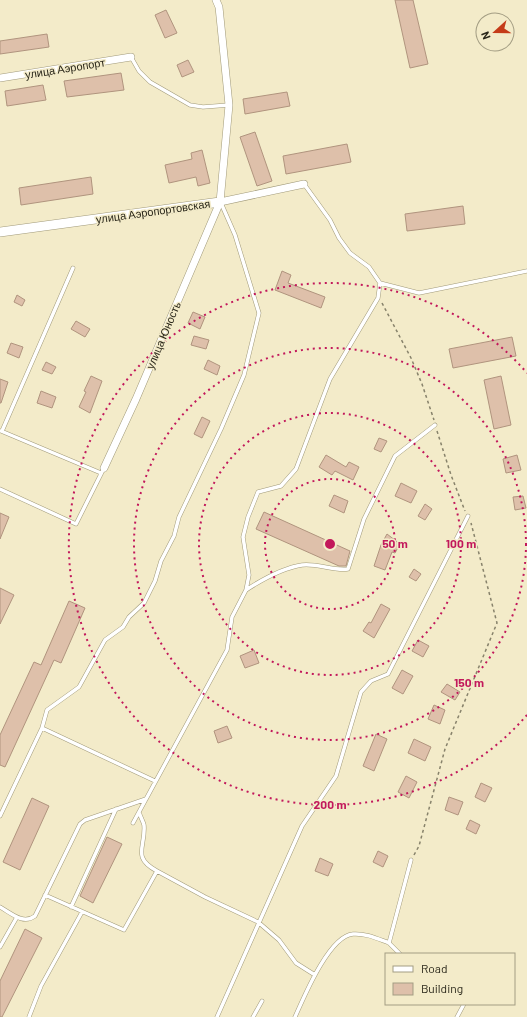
<svg xmlns="http://www.w3.org/2000/svg" width="527" height="1017" viewBox="0 0 527 1017" font-family="Barlow,sans-serif">
<style>
.building{fill:#dec0aa;stroke:#b0947e}
.lines{fill:none;stroke-linecap:round;stroke-linejoin:round}
.service-casing{stroke:#a19a7a;stroke-width:4.5}
.minor-casing{stroke:#a19a7a;stroke-width:8}
.tertiary-casing{stroke:#a19a7a;stroke-width:10}
.path{stroke:#87826b;stroke-width:1.5;stroke-dasharray:3 3;stroke-linecap:butt}
.service{stroke:#fff;stroke-width:3.5}
.minor{stroke:#fff;stroke-width:7}
.tertiary{stroke:#fff;stroke-width:9}
.ring{fill:none;stroke:#c2185b;stroke-width:2;stroke-dasharray:2 4}
.labels{text-anchor:middle;dominant-baseline:central;stroke-width:3;stroke-linejoin:round;paint-order:stroke}
.street-label{font-size:11px;fill:#2a271a;stroke:#f3ebc9}
.centre{fill:#c2185b;stroke:#f3ebc9;stroke-width:2}
.ring-label{font-size:12px;text-anchor:middle;font-weight:bold;fill:#c2185b;stroke:#f3ebc9;stroke-width:3;stroke-linejoin:round;paint-order:stroke}
</style>
<rect width="100%" height="100%" fill="#f3ebc9"/>
<path class="building" d="M395 0H413L428 64 410 68Z
M166 10 177 33 165 38 155 15Z
M47 34 49 47 0 54V41Z
M188 60 194 72 182 77 177 65Z
M121 73 124 90 67 97 64 81Z
M43 85 46 100 7 106 5 91Z
M287 92 290 106 245 114 243 99Z
M255 132 272 181 257 186 240 137Z
M347 144 351 162 286 174 283 156Z
M202 150 210 183 198 186 196 177 169 183 165 165 192 159 191 153Z
M91 177 93 194 21 205 19 188Z
M463 206 465 224 407 231 405 214Z
M282 271 291 275 288 283 325 297 321 308 275 290Z
M17 295 25 300 22 306 14 302Z
M193 312 205 317 200 329 188 323Z
M76 321 90 329 85 337 71 329Z
M194 336 209 340 206 349 191 345Z
M512 337 516 356 453 368 449 349Z
M11 343 23 347 19 358 7 353Z
M208 360 220 366 217 375 204 369Z
M46 362 56 367 52 374 42 370Z
M91 376 102 381 90 413 79 407 86 392 84 391Z
M501 376 511 425 494 429 484 380Z
M0 379 8 382 1 403H0Z
M41 391 56 397 52 408 37 403Z
M202 417 210 421 202 438 194 434Z
M379 438 387 441 381 452 374 449Z
M326 455 346 467 349 462 359 467 353 480 335 471 332 475 319 467Z
M517 455 521 470 506 473 503 459Z
M401 483 417 491 411 503 395 496Z
M334 495 348 501 344 513 329 506Z
M523 496 526 508 515 510 513 497Z
M425 504 432 509 425 520 418 516Z
M264 512 350 551 346 566H339L256 529Z
M0 513 9 517 0 539Z
M387 534 400 544 395 553 392 552 385 570 374 566 381 545Z
M414 569 421 574 416 581 409 577Z
M0 588 14 595 0 624Z
M69 601 85 608 61 663 54 660 5 767 0 765V735L34 662 41 665Z
M381 604 390 609 374 638 363 631 369 622 371 623Z
M418 640 429 646 423 657 412 651Z
M254 650 259 663 245 668 240 656Z
M402 670 413 676 403 694 392 688Z
M447 684 460 692 455 700 441 692Z
M434 705 445 710 440 724 428 719Z
M227 726 232 738 218 743 214 731Z
M376 734 387 739 374 771 363 766Z
M414 739 431 747 425 761 408 753Z
M406 776 417 782 409 798 398 792Z
M481 783 492 788 485 802 475 797Z
M449 797 463 802 458 815 445 810Z
M32 798 49 806 20 870 3 862Z
M470 820 480 825 476 834 466 829Z
M107 837 122 844 93 903 80 896Z
M378 851 388 856 383 867 373 862Z
M320 858 333 864 328 876 315 871Z
M25 929 42 938 2 1017H0V981Z"/>
<g class="lines">
<g class="service-casing">
<path id="service" d="M131 57 139 71 150 82 190 105 203 107 229 105
M304 184 330 220 339 238 350 253 369 267 380 283 419 293 527 271
M1 431 101 473
M2 431 73 268
M0 489 76 524 104 468
M246 590C263 579 282 568 302 565 317 563 333 571 348 569L364 519 395 456 435 425
M42 728 155 781
M0 816 42 728 47 710 79 687 105 640 123 627 129 617 144 603 155 581 161 561 174 536 179 517 221 429 244 375 259 313 235 235 221 203
M133 823 227 650 232 617 246 590 249 575 243 537 248 517 258 492 281 486 296 469 330 379 378 298 380 283
M157 871 205 897 258 922 279 940 296 963 315 975
M45 895 124 930 157 871C131 857 146 847 144 825 143 821 140 816 139 812
M0 907C11 913 23 925 35 916L80 824 85 820 146 799
M71 907 116 809
M0 947 17 917
M400 954 389 943 411 860
M29 1017 41 986 82 912
M217 1017 302 826 336 776 361 692 371 681 388 674 468 516
M253 1017 262 1001
M295 1017C304 997 329 936 353 934 366 933 378 939 389 943
M457 1017 464 1004"/>
</g>
<g class="minor-casing">
<path id="minor" d="M0 78 131 57
M220 202 304 184
M104 468 136 399 220 202 229 105 219 7 216 0"/>
</g>
<g class="tertiary-casing">
<path id="tertiary" d="M0 232 220 202"/>
</g>
<path class="path" d="M382 303 411 358 422 384 434 420
M437 431 451 475 465 511
M414 855 419 846 445 749 497 623 471 523"/>
<use href="#service" class="service"/>
<use href="#minor" class="minor"/>
<use href="#tertiary" class="tertiary"/>
</g>
<g class="ring">
<circle cx="330" cy="544" r="65"/>
<circle cx="330" cy="544" r="131"/>
<circle cx="330" cy="544" r="196"/>
<path d="M527 715A261 261 0 1 1 527 373"/>
</g>
<g class="labels">
<g class="street-label">
<text transform="translate(65 68) rotate(-9)">улица Аэропорт</text>
<text transform="translate(153 211) rotate(-8)">улица Аэропортовская</text>
<text transform="translate(163 335) rotate(-67)">улица Юность</text>
</g>
</g>
<circle cx="330" cy="544" r="6" class="centre"/>
<g class="ring-label">
<text x="395" y="548">50 m</text>
<text x="461" y="548">100 m</text>
<text x="469" y="687">150 m</text>
<text x="330" y="809">200 m</text>
</g>
<rect x="385" y="953" width="130" height="52" fill="#f3ebc9" stroke="#a39d83"/>
<rect x="393" y="966" width="20" height="6" fill="#ffffff" stroke="#a39d83"/>
<text x="421" y="973" font-size="12" fill="#2a271a">Road</text>
<rect x="393" y="983" width="20" height="12" fill="#dec0aa" stroke="#a39d83"/>
<text x="421" y="993" font-size="12" fill="#2a271a">Building</text>
<g transform="translate(495 32) rotate(249)"><circle r="19" fill="#f3ebc9" stroke="#a39d83"/>
<path d="M0-3L7 15L0 10L-7 15Z" fill="#c53b18"/>
<text y="-6" font-size="11" font-weight="bold" text-anchor="middle" fill="#2a271a">N</text>
</g>
</svg>
